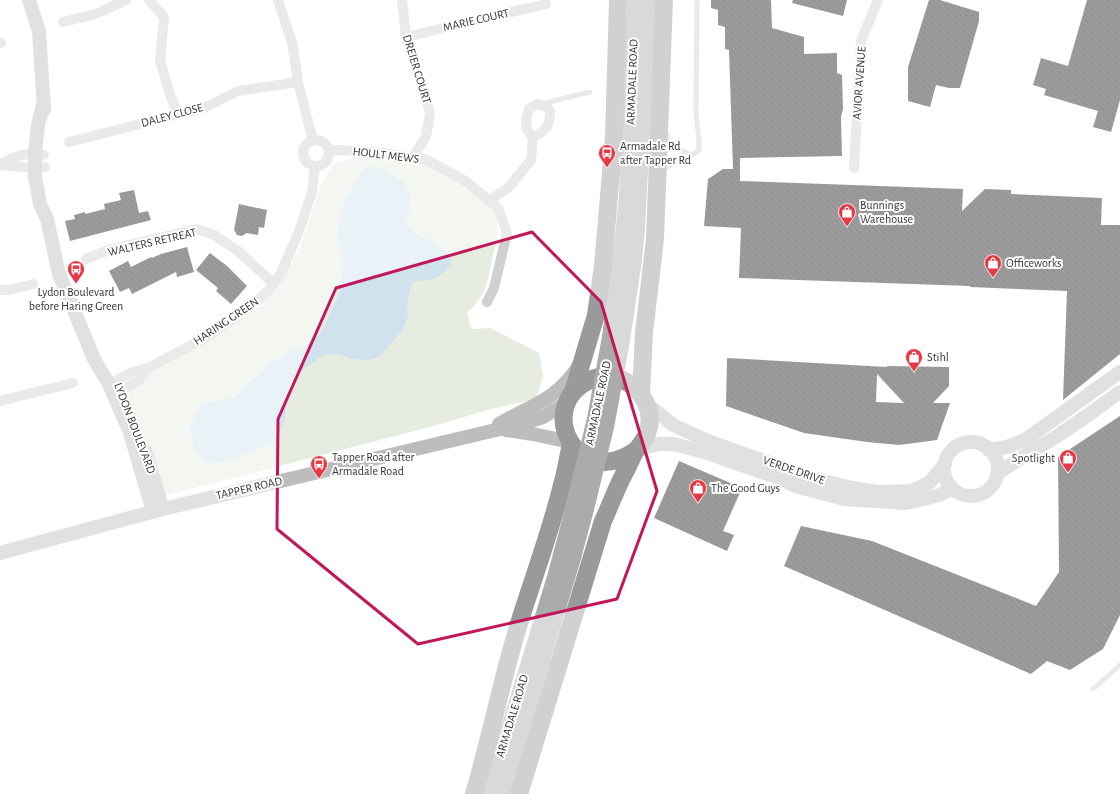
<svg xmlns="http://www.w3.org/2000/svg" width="1120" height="794" viewBox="0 0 1120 794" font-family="'Alegreya Sans',sans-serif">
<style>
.park{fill:#e6ecdf}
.water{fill:#cfe2ee}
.building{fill:url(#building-back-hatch);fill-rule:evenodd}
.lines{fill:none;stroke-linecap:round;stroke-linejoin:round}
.lane{stroke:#d0d0d0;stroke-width:5}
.street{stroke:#d0d0d0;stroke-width:10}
.secondary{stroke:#bdbdbd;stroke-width:14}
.primary{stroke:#ababab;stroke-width:16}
.highway{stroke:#9a9a9a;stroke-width:18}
.primary-bridge{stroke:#ababab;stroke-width:16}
.marked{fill:none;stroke:#c2185b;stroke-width:3;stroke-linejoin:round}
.labels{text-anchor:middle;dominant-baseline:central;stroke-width:4;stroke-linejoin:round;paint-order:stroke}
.street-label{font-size:12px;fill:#333;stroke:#fff}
.poi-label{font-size:12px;fill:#333;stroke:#fff;text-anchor:start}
</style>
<defs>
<pattern id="building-back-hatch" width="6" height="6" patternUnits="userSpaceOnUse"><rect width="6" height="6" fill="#1a1a1a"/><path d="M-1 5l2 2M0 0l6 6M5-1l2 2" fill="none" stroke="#333"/></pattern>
</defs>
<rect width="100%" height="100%" fill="#fff"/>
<path class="park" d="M357 156C374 157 392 157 409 159 428 162 488 196 495 214 500 229 496 245 492 259 487 283 486 296 467 313L471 329 490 328 539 353 543 376 536 399 491 409 430 427 159 497 139 431 123 387 219 333 273 293 299 251 320 187 332 165Z"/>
<path class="water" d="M365 167H377L404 182 410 196 409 214 405 222 414 233 431 241 448 254 451 264C438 282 431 279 412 282L407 304 408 316 403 329 380 356 369 360 352 359 339 354 323 355 300 372 287 399 285 419 275 441 225 462 205 463 193 446 190 425 201 405 236 397 246 385 261 374 271 362 287 353 309 345 322 331 339 295 343 274V259L338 240 340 216 346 199Z"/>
<path class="building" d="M711 0H771L772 28 804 37V54L837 53V73L842 75 843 109 841 117 842 156 740 158V181L963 189 962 211 985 189 1011 190V194L1102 198 1101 225H1120V354L1063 400 1067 291 970 287V286L739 278 741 228 704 226 708 179 723 169H733L729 50 725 49V27L718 25V10L711 8Z
M793 0H847L843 16 792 3Z
M929 0H940L979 12V21L960 88H949L936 85 930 107 908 101V67Z
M1087 0H1120V100L1111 132 1093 127 1098 111 1044 95 1046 89 1033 85 1041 58 1068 66Z
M134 190 139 213 148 211 151 220 70 241 65 221 75 219 74 215 85 212V214L105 209 104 204 121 200 119 193Z
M239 204 267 210 264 228 259 227 258 235 247 233 242 236 237 235 234 230Z
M187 247 194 272 177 277 176 272 132 294 129 288 120 292 109 271 128 261 131 267 151 257 152 258 161 254Z
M210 253 227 266 247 286 231 304 216 291 218 288 196 270Z
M727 358 887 367V366L949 367V386L933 403H950L937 440 899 445 867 442 804 433 726 406ZM877 374 904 403 876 402Z
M1120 416V615L1103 649 1070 670 1047 661 1031 674 784 566 801 526 872 541 1036 606 1059 572 1058 457Z
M679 461 742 488 723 531 734 535 727 551 654 518Z"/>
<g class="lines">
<path class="lane" d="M546 106 549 102 590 92
M667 134C667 147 682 150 692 155
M662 170 672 164 685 160 699 150V140L696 113 697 0
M1093 689 1120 665"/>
<path class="street" d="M149 0 164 17 160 61 171 97 179 114
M278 0 292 42 298 82 313 141
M402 0 406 37 424 92 430 113 426 137 413 157
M63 22 96 14 126 0
M406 37 546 4
M0 43H1
M303 153a13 13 0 1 1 26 0a13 13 0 1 1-26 0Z
M69 142 204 108 238 91 298 82
M329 151 340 150 384 153 427 160 467 182 498 208 507 233 494 288 487 302
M0 164C16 156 25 152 44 155
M0 165 35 168 45 167
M854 168 861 41 878 0
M489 201 509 187 531 160 533 138 527 129 526 120 529 109 537 104 546 106 550 111C550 127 546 130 533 138
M86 259 111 249 197 229 214 235 238 251 274 284
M0 290H10L33 284
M109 384 133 372 150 367 207 337 246 310 269 290 281 273 299 231 312 192 315 166
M113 395 138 381 150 367
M0 401 73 383"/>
<path class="secondary" d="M29 0 39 31 44 110
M44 101 38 125 35 154V177L40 204 47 219 59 274 94 359 109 384 130 433 153 511
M646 403 673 425 708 441 812 478 852 488 878 492 912 491 930 482 945 464
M499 424C532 405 555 401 578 367
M506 430 533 434 570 442
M944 469a27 27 0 1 1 54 0a27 27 0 1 1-54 0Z
M638 449 659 444H674L704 452 779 478 795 486 844 499 906 503 940 495 952 488
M989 450 1007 447 1025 440 1120 372
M145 451 163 509
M997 474C1016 460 1037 449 1057 436 1079 422 1099 407 1120 392
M0 553 163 509 517 425 543 417 566 403"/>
<path class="primary" d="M610 337 623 236 627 196 635 0
M622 340 634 260 637 229 649 0
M489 794 555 577 574 506
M502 794 573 558 586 509"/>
<path class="highway" d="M573 392 596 315 603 266 614 137 618 0
M641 394 644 333 655 239 664 0
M474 794C490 739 501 684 517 630 532 581 550 534 562 485 566 471 568 457 571 444
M519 794 603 521C610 506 616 489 624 474 628 467 631 459 635 452 639 446 644 441 647 434 655 413 644 391 625 381 614 375 600 375 590 380 534 405 576 492 635 451"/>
<path class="primary-bridge" d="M574 506 595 419 610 337
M586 509 606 427 622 340"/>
</g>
<path d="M0 0H1120V794H0ZM532 232 601 302 657 491 617 599 418 644 277 529 278 419 336 288Z" fill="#fff" fill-opacity=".55" fill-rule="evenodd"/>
<path class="marked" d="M532 232 601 302 657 491 617 599 418 644 277 529 278 419 336 288Z"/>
<defs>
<g id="bus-pin" transform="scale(0.9)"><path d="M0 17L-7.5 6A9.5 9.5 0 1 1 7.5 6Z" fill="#e63946" stroke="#fff"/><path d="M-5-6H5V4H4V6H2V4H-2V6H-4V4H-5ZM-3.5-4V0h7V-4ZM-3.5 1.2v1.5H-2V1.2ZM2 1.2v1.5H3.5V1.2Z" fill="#fff"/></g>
<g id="shop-pin" transform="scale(0.9)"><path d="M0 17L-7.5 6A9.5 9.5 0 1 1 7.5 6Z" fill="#e63946" stroke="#fff"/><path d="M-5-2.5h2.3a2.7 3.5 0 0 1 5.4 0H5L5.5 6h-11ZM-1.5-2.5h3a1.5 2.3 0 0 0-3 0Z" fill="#fff"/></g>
</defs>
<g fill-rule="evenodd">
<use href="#bus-pin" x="607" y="153"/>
<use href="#shop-pin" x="847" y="212"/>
<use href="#shop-pin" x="993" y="263"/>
<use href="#bus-pin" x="76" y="269"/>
<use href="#shop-pin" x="914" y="357"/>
<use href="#shop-pin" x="1068" y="458"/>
<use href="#bus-pin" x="319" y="464"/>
<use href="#shop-pin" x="698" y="488"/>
</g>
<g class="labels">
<g class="street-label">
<text transform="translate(476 20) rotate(-13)">MARIE COURT</text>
<text transform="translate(417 69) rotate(73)">DREIER COURT</text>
<text transform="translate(632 82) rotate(-88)">ARMADALE ROAD</text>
<text transform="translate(859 83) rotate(-86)">AVIOR AVENUE</text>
<text transform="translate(172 115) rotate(-15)">DALEY CLOSE</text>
<text transform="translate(386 155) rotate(7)">HOULT MEWS</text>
<text transform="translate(152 242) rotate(-13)">WALTERS RETREAT</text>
<text transform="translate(226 321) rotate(-34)">HARING GREEN</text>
<text transform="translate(598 403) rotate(-78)">ARMADALE ROAD</text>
<text transform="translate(135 428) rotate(69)">LYDON BOULEVARD</text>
<text transform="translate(794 470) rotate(19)">VERDE DRIVE</text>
<text transform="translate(249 488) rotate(-13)">TAPPER ROAD</text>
<text transform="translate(512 716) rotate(-73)">ARMADALE ROAD</text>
</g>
<g class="poi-label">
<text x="620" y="146">Armadale Rd<tspan x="620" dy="14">after Tapper Rd</tspan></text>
<text x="860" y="205">Bunnings<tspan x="860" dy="14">Warehouse</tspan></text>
<text x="1006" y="263">Officeworks</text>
<text x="76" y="292" text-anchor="middle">Lydon Boulevard<tspan x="76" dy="14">before Haring Green</tspan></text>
<text x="927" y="357">Stihl</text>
<text x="332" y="457">Tapper Road after<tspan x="332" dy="14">Armadale Road</tspan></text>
<text x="1055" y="458" text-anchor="end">Spotlight</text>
<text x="711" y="488">The Good Guys</text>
</g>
</g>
</svg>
